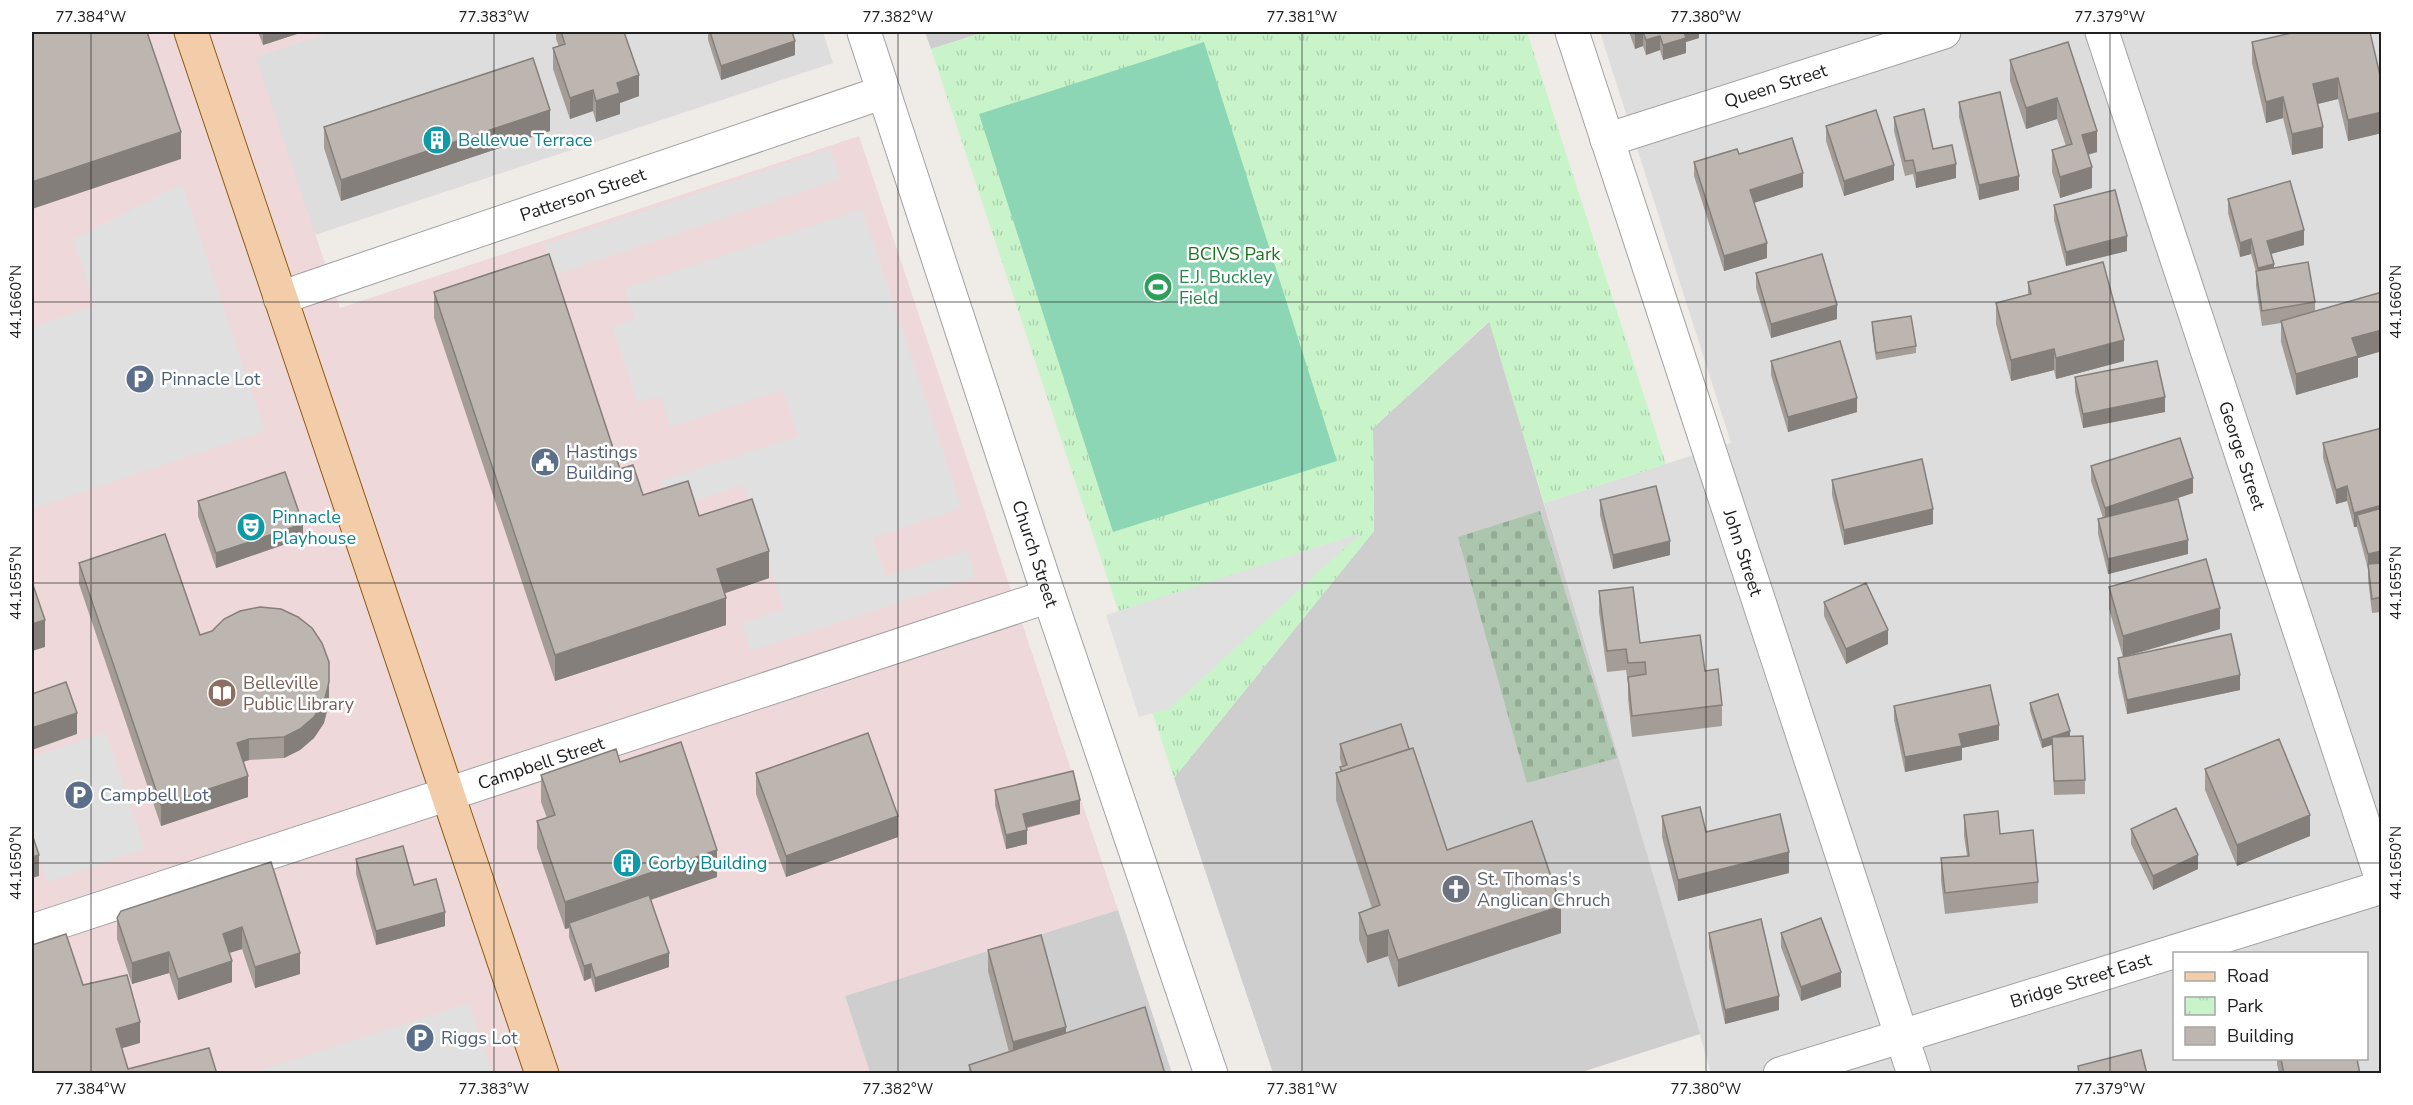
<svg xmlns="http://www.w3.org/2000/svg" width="2413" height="1105" viewBox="0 0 2413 1105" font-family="'Nunito Sans',sans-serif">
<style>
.residential{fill:#dedddd;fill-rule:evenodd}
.commercial{fill:#eed8d9}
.religious{fill:#cecece}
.cemetery{fill:url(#cemetery-stones)}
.park{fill:url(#park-tufts)}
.pitch{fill:#8dd6b5}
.parking{fill:#e0e0e0}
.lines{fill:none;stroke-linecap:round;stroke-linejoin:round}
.minor-casing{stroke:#a1a1a1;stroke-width:35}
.major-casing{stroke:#8d5a0f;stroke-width:35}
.minor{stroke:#fff;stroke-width:33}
.major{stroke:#f3cda9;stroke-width:33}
.wall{fill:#a39c97}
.shaded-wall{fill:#847f7b}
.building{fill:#bdb5b0;stroke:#847f7b;stroke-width:1.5}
.ticks{fill:none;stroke:#202020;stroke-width:1.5;stroke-opacity:0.45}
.labels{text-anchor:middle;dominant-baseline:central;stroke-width:5;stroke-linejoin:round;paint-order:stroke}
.street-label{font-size:18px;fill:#202020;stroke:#fff}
.culture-label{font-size:18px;fill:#0d838f;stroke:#fff;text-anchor:start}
.park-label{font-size:18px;fill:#177518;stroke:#fff}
.leisure-label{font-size:18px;fill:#27864d;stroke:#fff;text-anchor:start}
.service-label{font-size:18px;fill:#4e5e75;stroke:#fff;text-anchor:start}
.education-label{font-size:18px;fill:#785e54;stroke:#fff;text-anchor:start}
.worship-label{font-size:18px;fill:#5b616d;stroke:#fff;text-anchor:start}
.neatline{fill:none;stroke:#202020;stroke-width:2}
.ticks-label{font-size:15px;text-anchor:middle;fill:#202020}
</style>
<defs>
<pattern id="cemetery-stones" width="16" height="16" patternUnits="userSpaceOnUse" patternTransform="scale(1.5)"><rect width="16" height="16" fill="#abc6ad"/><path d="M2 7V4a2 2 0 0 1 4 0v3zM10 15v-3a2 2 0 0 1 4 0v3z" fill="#93aa95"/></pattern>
<pattern id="park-tufts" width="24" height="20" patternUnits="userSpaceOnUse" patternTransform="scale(1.5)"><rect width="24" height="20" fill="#c9f4ca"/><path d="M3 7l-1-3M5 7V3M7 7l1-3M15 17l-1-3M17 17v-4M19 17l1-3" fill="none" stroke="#acd1ad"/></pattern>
</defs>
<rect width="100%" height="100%" fill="#efece7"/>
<path class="residential" d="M331 32H823L833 63 315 235 255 57Z
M1600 32H2381V1073H1711L1544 503 1731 443ZM2174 954H2366V1058H2174Z"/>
<path class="commercial" d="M32 32H331L256 57 340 308 859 136 1118 910 845 996 870 1073H32Z"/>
<path class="religious" d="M925 32H985L931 49Z
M1490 321 1700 1034 1579 1073H1273L1174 778 1374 531 1373 428Z
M1118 910 1172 1073H870L845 996Z"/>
<path class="cemetery" d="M1540 511 1617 758 1527 783 1458 537Z"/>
<path class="park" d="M985 32H1527L1666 464 1544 503 1489 321 1373 428 1374 531 1174 778 931 49Z"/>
<path class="pitch" d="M1204 42 1337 461 1113 532 979 114Z"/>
<path class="parking" d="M830 149 840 179 554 275 544 245Z
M182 184 265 431 32 509V328L95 306 73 239Z
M862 209 962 508 873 538 886 576 967 550 976 577 751 651 742 623 784 609 743 485 669 509 660 481 798 436 783 390 671 427 660 396 638 403 612 327 635 319 625 288Z
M1361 533 1170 708 1139 717 1106 615Z
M106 732 145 849 48 882 32 833V757Z
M469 1003 492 1073H252Z"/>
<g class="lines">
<g class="minor-casing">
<g id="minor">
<path id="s1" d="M864 32 1049 596 1211 1074"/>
<path id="s2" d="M1572 32 1914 1074"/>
<path id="s3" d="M2102 32 2382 880"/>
<path id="s4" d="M1607 140 1944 32"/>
<path id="s5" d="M280 298 884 92"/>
<path id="s6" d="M32 931 1049 596"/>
<path id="s7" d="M1780 1074 2382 887"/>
</g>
</g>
<g class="major-casing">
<path id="major" d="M191 32 542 1074"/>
</g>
<use href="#minor" class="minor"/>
<use href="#major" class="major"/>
</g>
<path class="wall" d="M258 32H303L263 45Z
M556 32H624L639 96 620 103V114L596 122 593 111 570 119 553 69V48L559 47 556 39Z
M708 32H792L795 55 721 80 708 40Z
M1629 32H1699V38L1686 42V53L1663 60 1660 50 1646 55 1643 46 1635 49Z
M2068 42 2097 152 2088 155 2092 188 2060 198 2052 172V150L2066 146 2057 119 2026 129 2010 81V60Z
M2252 42 2382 84V133L2348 141 2338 99 2318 104 2323 148 2292 155 2283 118 2266 123 2252 63Z
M1959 102 2019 190 1979 200 1959 117Z
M1894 117 1933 149 1956 178 1916 188 1913 174 1905 176 1894 131Z
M1826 126 1894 180 1844 196 1826 141Z
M324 127 550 131 341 201 324 148Z
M1739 154 1803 187 1754 203 1767 258 1724 271 1694 176V162Z
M2228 199 2304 245 2271 254 2274 268 2315 302V311L2382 292V351L2358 358V377L2296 395 2281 342V323L2262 326 2256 286V272L2251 254 2240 257 2228 213Z
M2054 205 2127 251 2066 266 2054 220Z
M1756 273 1837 319 1771 338 1756 288Z
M2028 282 2124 361 2056 379 2054 370 2011 381 1996 324V303L2028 294Z
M434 292 620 469 643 495 699 516 769 578 725 593 726 625 555 681 434 318Z
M1872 322 1916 346V353L1876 360 1872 330Z
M1771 361 1857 412 1788 432 1771 375Z
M2075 377 2165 412 2083 428 2075 392Z
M2382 428V612L2372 613 2368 579V569L2357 527H2354L2347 501 2336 504 2323 458V443Z
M2091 466 2193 493 2160 504 2188 554 2108 574 2098 534V519L2103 518 2091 481Z
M1832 480 1933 524 1844 545 1832 495Z
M1600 500 1670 555 1613 569 1600 515Z
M198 501 303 538 216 568 198 516Z
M79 563 200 635 329 703 324 723 314 738 300 750 284 758 249 760 243 762 248 797 161 826 79 584Z
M2109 587 2220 629 2127 656 2240 690 2127 714 2118 673V658L2123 657 2109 609Z
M1599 591 1640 643 1705 671 1722 705V726L1632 737 1628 698V684L1626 670 1607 672 1599 612Z
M1824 602 1888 644 1846 664 1824 616Z
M2030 703 2070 736 2085 780V794L2054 795 2052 744 2042 748 2030 711Z
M1894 706 1999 740 1962 748V760L1905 772 1894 720Z
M1340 744 1409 749 1447 850 1561 933 1398 987 1388 956 1367 963 1359 940V913L1372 908 1336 800V773L1340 772V767L1342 766 1340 759Z
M620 762 717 877 651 900 669 967 595 992 591 978 584 981 569 937V928L565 929 537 848V821L547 818 541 802V775Z
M2205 769 2310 836 2237 866 2205 790Z
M756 773 898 837 786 877 756 794Z
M995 790 1080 814 1027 828V844L1006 849 995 805Z
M1964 815 2000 834 2038 882V903L1945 914 1941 880V858L1967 856 1964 836Z
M1662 816 1706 832 1789 873 1678 901 1662 837Z
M2131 829 2198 869 2153 890 2131 844Z
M356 859 414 885 445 926 376 945 356 874Z
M271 862 300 974 255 988 242 949 229 953 232 982 178 1000 169 973 132 984 117 939V918Z
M1709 933 1779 1010 1725 1024 1709 947Z
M1781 933 1841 987 1801 1001 1781 947Z
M988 950 1066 1033 1165 1074H969V1065L1009 1052 988 971Z
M2277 1059H2357L2360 1074H2279L2277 1064Z"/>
<path class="shaded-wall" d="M263 32H303L263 45Z
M1643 32V46L1635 49V34Z
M1683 32H1699V38L1686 42V53L1663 60V45Z
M1660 36V50L1646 55V40Z
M795 41V55L721 80V66Z
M639 75V96L620 103V114L596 122V101L617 83Z
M2338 78V99L2313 105V84Z
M593 90V111L570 119V98Z
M2283 97V118L2266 123V102Z
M2057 98V119L2026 129V108Z
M550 110V131L341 201V180Z
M2382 112V133L2348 141V120Z
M2323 127V148L2292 155V134Z
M2097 131V152L2082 156V135Z
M181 132V159L32 209V182Z
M1956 164V178L1916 188V173Z
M1894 165V180L1844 196V181Z
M2092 167V188L2060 198V177Z
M1803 173V187L1750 204V190Z
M2019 176V190L1979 200V185Z
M2304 230V245L2267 255V241Z
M2127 236V251L2066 266V252Z
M2251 239V254L2240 257V243Z
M1767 243V258L1724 271V256Z
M2274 264V278L2258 282V268Z
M1837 305V319L1771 338V324Z
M2382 330V351L2358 358V377L2296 395V374L2352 338Z
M2124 340V361L2056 379V358Z
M2054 349V370L2011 381V360Z
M2165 397V412L2083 428V414Z
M1857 398V412L1788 432V417Z
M2193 478V493L2105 522V508Z
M2347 486V501L2336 504V490Z
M2382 505V520L2357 515V527H2354V513Z
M1933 509V524L1844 545V530Z
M303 524V538L216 568V553Z
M2188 540V554L2108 574V559Z
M1670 541V555L1613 569V555Z
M769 551V578L717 596V569Z
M2382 551V565L2368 564V554Z
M726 598V625L555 681V655Z
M2220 608V629L2123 657V636Z
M45 620V647L32 651V624Z
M1888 630V644L1846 664V649Z
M2240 675V690L2127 714V700Z
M329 682V703L324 723 314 738 300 750 284 758V737Z
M77 713V734L32 750V728Z
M1999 725V740L1962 748V760L1905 772V757L1959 734Z
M2070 731V739L2042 748V740Z
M249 739V760L237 764V743Z
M248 776V797L161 826V805Z
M1080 800V814L1023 828V814Z
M2310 815V836L2237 866V845Z
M898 816V837L786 877V856Z
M1027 830V844L1006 849V835Z
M717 850V877L570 927 569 923V928L565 929V902Z
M1789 852V873L1678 901V880Z
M39 855V876L32 878V857Z
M2198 855V869L2153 890V876Z
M1561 906V933L1398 987V960Z
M445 912V926L376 945V931Z
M242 927V949L223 955V934Z
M1388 930V956L1367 963V936Z
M169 952V973L132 984V963Z
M300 953V974L255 988V967Z
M669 953V967L595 992V978Z
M232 961V982L178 1000V979Z
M591 964V978L584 981V966Z
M1841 972V987L1801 1001V987Z
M1779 996V1010L1725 1024V1010Z
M140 1022V1043L116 1050V1029Z
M1066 1027V1048L1013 1063V1042Z"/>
<path class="building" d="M32 32H147L181 132 32 182Z
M561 32H624L639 75 617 83 620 93 596 101 593 90 570 98 553 48 565 44Z
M710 32H792L795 41 721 66Z
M1634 32H1643L1635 34Z
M1643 32H1684L1686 38 1663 45 1660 36 1646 40Z
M2296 32H2370L2382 84V112L2348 120 2338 78 2313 84 2323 127 2292 134 2283 97 2266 102 2252 42Z
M2068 42 2097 131 2082 135 2092 167 2060 177 2052 150 2072 144 2057 98 2026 108 2010 60Z
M533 58 550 110 341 180 324 127Z
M2000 92 2019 176 1979 185 1959 102Z
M1924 109 1933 149 1952 145 1956 164 1916 173 1913 160 1905 161 1894 117Z
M1876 110 1894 165 1844 181 1826 126Z
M1792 138 1803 173 1750 190 1767 243 1724 256 1694 162 1737 149 1739 154Z
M2290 181 2304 230 2267 241 2274 264 2258 268 2251 239 2240 243 2228 199Z
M2115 190 2127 236 2066 252 2054 205Z
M549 254 620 469 633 465 643 495 688 481 699 516 752 499 769 551 717 569 726 598 555 655 434 292Z
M1822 254 1837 305 1771 324 1756 273Z
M2103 262 2124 340 2056 358 2054 349 2011 360 1996 303 2031 294 2028 282Z
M2308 262 2315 302 2262 311 2256 271Z
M2382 292V330L2352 338 2358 356 2296 374 2281 321Z
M1911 316 1916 346 1876 353 1872 322Z
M1840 341 1857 398 1788 417 1771 361Z
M2157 361 2165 397 2083 414 2075 377Z
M2382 428V505L2354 513 2347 486 2336 490 2323 443Z
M2180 438 2193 478 2105 508 2091 466Z
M1922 459 1933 509 1844 530 1832 480Z
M285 472 303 524 216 553 198 501Z
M1656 486 1670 541 1613 555 1600 500Z
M2178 499 2188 540 2108 559 2098 519Z
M2382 508V551L2368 554 2357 515Z
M165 534 200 635 212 631 224 619 240 611 260 607 281 609 298 617 312 628 322 643 329 662V682L324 702 314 717 300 729 284 737 249 739 237 743 248 776 161 805 79 563Z
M2206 559 2220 608 2123 636 2109 587Z
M2382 563V597L2372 599 2368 564Z
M32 582 45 620 32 624Z
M1866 583 1888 630 1846 649 1824 602Z
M1633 587 1640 643 1700 635 1705 671 1718 669 1722 705 1632 716 1628 677 1646 674 1645 662 1628 663 1626 649 1607 651 1599 591Z
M2231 634 2240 675 2127 700 2118 658Z
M66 682 77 713 32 728V694Z
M1990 685 1999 725 1959 734 1962 746 1905 757 1894 706Z
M2058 694 2070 731 2042 740 2030 703Z
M1401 724 1409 749 1342 771 1340 767 1347 765 1340 744Z
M868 733 898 816 786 856 756 773Z
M2083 736 2085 780 2054 781 2052 737Z
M2279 739 2310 815 2237 845 2205 769Z
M681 742 717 850 565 902 537 821 555 815 541 775 616 749 620 762Z
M1413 748 1447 850 1532 821 1561 906 1398 960 1388 930 1367 936 1359 913 1380 905 1336 773Z
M1073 771 1080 800 1023 814 1027 830 1006 835 995 790Z
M1700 807 1706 832 1780 814 1789 852 1678 880 1662 816Z
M2176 808 2198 855 2153 876 2131 829Z
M1998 811 2000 834 2033 830 2038 882 1945 893 1941 858 1969 856 1964 815Z
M32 834 39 855 32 857Z
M403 846 414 885 436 879 445 912 376 931 356 859Z
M271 862 300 953 255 967 242 927 223 934 232 961 178 979 169 952 132 963 117 918 121 911Z
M649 895 669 953 595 978 591 964 584 966 569 923Z
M1821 918 1841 972 1801 987 1781 933Z
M1761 919 1779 996 1725 1010 1709 933Z
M66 934 83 985 127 975 140 1022 116 1029 128 1069 209 1048 217 1074H32V945Z
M1041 935 1066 1027 1013 1042 988 950Z
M1145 1007 1165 1074H972L969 1065Z
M2141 1050 2147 1074H2079L2078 1066Z
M2281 1059H2357L2360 1074H2284Z"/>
<path class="ticks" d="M91 32V1074M494 32V1074M898 32V1074M1302 32V1074M1706 32V1074M2110 32V1074M32 302H2382M32 583H2382M32 863H2382"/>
<defs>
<g id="building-disc" transform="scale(1.5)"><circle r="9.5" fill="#0f9aa8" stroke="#fff"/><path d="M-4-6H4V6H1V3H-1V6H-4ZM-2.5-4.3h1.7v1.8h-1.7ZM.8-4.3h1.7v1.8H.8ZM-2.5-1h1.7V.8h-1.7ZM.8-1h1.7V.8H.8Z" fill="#fff"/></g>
<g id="stadium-disc" transform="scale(1.5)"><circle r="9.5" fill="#2e9e5b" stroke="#fff"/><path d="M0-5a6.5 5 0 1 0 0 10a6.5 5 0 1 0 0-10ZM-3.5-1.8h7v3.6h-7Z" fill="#fff"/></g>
<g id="parking-disc" transform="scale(1.5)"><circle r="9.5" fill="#5c6f8a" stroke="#fff"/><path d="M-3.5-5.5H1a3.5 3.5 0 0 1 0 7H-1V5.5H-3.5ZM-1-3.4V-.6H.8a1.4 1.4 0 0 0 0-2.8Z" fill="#fff"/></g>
<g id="civic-disc" transform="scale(1.5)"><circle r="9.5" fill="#5c6f8a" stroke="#fff"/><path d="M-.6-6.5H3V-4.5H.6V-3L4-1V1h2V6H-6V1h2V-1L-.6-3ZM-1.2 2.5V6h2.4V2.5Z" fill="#fff"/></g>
<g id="theatre-disc" transform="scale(1.5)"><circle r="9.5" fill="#0f9aa8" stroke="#fff"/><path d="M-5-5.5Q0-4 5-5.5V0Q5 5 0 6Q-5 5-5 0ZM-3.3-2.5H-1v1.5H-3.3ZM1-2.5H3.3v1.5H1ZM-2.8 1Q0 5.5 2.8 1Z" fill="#fff"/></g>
<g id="library-disc" transform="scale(1.5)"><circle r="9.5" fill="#8d6e63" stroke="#fff"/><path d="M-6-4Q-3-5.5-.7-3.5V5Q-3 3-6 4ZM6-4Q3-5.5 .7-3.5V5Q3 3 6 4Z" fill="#fff"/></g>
<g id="church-disc" transform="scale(1.5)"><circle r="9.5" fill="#6b7280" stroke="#fff"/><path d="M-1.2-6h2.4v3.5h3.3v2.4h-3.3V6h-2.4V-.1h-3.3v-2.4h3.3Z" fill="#fff"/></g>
</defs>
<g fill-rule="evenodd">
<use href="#building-disc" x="437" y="140"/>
<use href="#stadium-disc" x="1158" y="287"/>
<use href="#parking-disc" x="140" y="379"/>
<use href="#civic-disc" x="545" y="462"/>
<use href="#theatre-disc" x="251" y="527"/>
<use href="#library-disc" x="222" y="693"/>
<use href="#parking-disc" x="79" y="795"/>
<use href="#building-disc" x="627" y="863"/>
<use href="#church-disc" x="1456" y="889"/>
<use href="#parking-disc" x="420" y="1038"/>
</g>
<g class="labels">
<g class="street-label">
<text stroke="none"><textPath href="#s4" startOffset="177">Queen Street</textPath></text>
<text stroke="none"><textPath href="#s5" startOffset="320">Patterson Street</textPath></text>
<text stroke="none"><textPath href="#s3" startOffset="446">George Street</textPath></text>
<text stroke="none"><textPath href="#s1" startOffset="549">Church Street</textPath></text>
<text stroke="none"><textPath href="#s2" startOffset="548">John Street</textPath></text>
<text stroke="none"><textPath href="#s6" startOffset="536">Campbell Street</textPath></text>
<text stroke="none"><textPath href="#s7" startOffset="315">Bridge Street East</textPath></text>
</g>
<g class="culture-label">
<text x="458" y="140">Bellevue Terrace</text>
<text x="272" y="517">Pinnacle<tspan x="272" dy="21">Playhouse</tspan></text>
<text x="648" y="863">Corby Building</text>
</g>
<g class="park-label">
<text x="1234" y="254">BCIVS Park</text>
</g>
<g class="leisure-label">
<text x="1179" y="277">E.J. Buckley<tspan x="1179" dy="21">Field</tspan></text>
</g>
<g class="service-label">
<text x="161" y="379">Pinnacle Lot</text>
<text x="566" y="452">Hastings<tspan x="566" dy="21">Building</tspan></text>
<text x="100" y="795">Campbell Lot</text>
<text x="441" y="1038">Riggs Lot</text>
</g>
<g class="education-label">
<text x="243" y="683">Belleville<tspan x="243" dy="21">Public Library</tspan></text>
</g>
<g class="worship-label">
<text x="1477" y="879">St. Thomas's<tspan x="1477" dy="21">Anglican Chruch</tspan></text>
</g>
</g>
<rect width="2413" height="1105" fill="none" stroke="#ffffff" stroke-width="66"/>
<rect x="2173" y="952" width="195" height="108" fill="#ffffff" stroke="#a6a6a6" stroke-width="1.5"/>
<rect x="2185" y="972" width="30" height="9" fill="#f3cda9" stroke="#a6a6a6" stroke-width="1.5"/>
<text x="2227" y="982" font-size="18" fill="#202020">Road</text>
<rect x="2185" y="997" width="30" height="18" fill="url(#park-tufts)" stroke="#a6a6a6" stroke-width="1.5"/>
<text x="2227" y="1012" font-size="18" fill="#202020">Park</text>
<rect x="2185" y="1027" width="30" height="18" fill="#bdb5b0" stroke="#a6a6a6" stroke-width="1.5"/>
<text x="2227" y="1042" font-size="18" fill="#202020">Building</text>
<rect x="33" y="33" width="2347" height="1039" class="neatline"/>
<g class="ticks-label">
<text x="91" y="22">77.384°W</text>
<text x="494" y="22">77.383°W</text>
<text x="898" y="22">77.382°W</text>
<text x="1302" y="22">77.381°W</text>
<text x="1706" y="22">77.380°W</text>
<text x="2110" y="22">77.379°W</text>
<text transform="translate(16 302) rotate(-90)" y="5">44.1660°N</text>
<text transform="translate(2396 302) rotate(-90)" y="5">44.1660°N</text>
<text transform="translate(16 583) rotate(-90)" y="5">44.1655°N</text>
<text transform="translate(2396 583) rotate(-90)" y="5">44.1655°N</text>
<text transform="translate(16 863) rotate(-90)" y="5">44.1650°N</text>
<text transform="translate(2396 863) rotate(-90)" y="5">44.1650°N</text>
<text x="91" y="1094">77.384°W</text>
<text x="494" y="1094">77.383°W</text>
<text x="898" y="1094">77.382°W</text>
<text x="1302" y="1094">77.381°W</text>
<text x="1706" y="1094">77.380°W</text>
<text x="2110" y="1094">77.379°W</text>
</g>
</svg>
